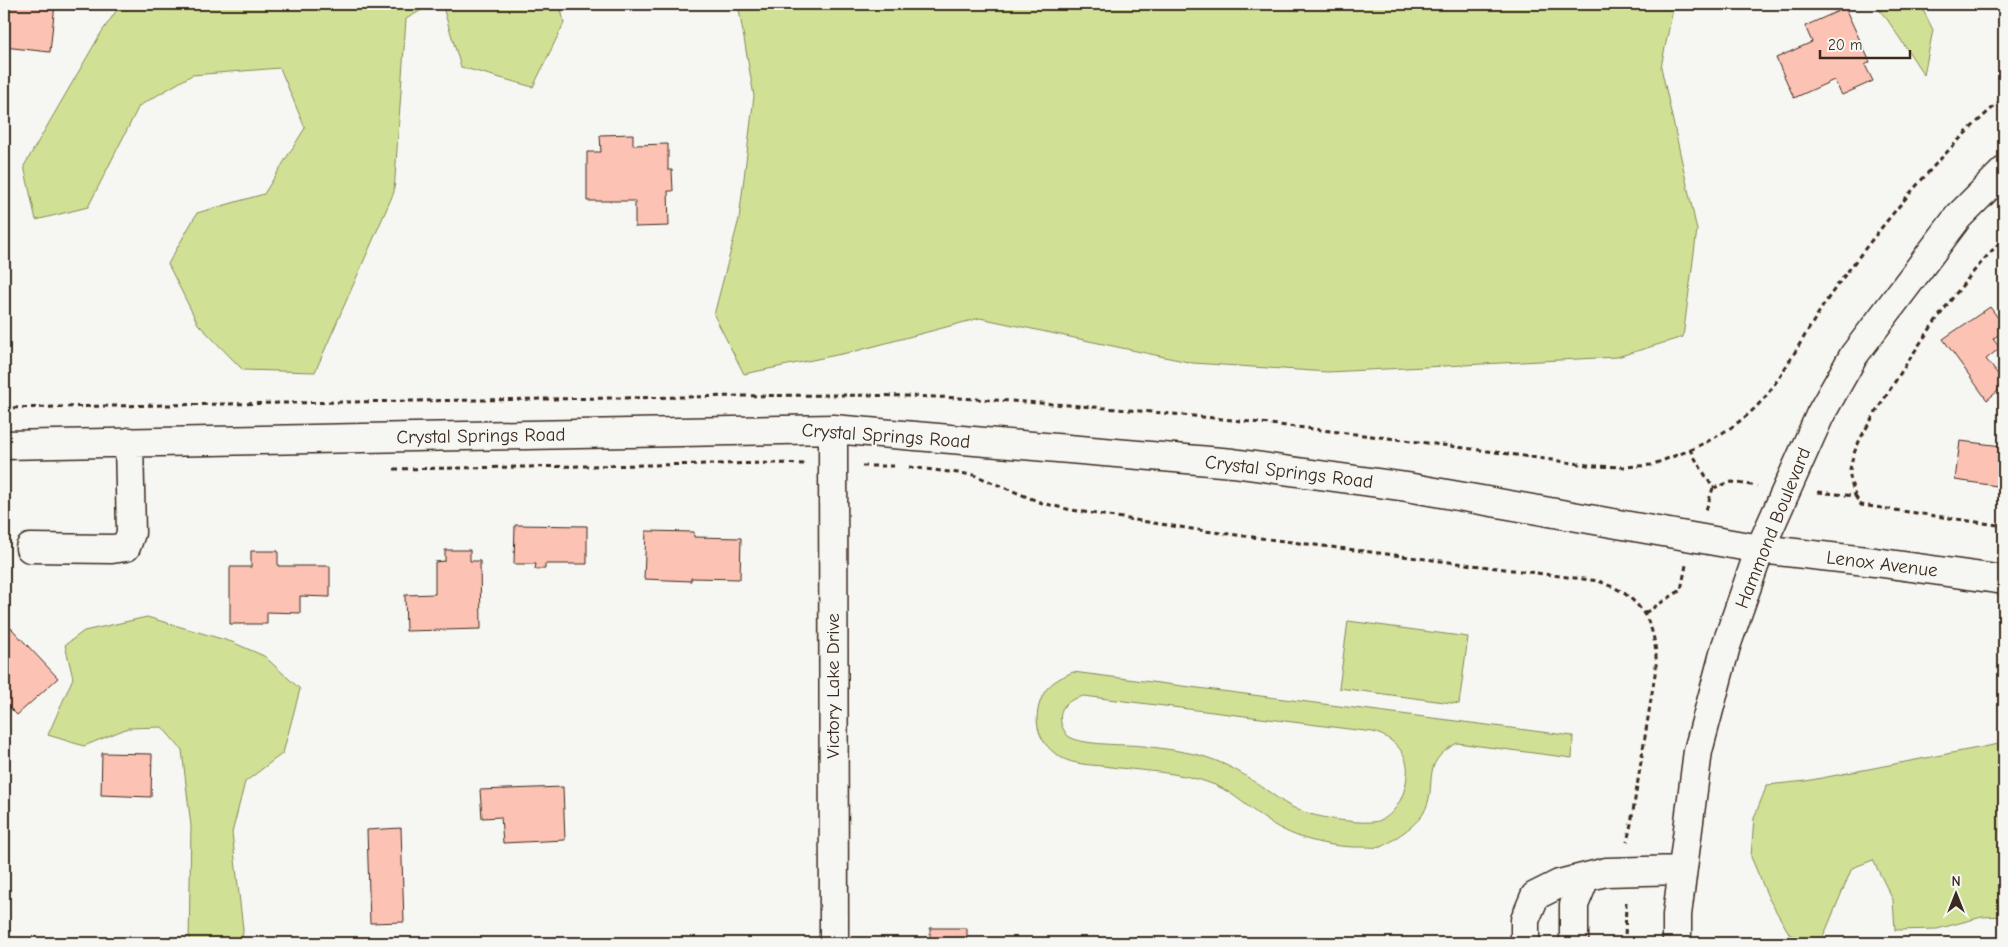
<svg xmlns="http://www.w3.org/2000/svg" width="2008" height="947" viewBox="0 0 2008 947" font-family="'Comic Neue',sans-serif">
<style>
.green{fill:#d0e195;stroke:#86865a;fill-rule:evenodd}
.building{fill:#fcc2b3;stroke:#3b2a1e}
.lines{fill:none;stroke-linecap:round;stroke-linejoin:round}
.minor-casing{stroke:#3b2a1e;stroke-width:31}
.path{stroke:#3b2a1e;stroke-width:3;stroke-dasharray:5 4;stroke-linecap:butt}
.minor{stroke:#f6f6f2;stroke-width:28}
.labels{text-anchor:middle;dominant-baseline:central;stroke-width:4;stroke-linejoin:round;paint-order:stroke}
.street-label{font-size:19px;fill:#3b2a1e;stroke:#f6f6f2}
</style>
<rect width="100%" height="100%" fill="#f6f6f2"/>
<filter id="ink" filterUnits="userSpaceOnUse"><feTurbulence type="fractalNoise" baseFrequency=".02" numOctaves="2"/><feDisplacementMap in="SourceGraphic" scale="10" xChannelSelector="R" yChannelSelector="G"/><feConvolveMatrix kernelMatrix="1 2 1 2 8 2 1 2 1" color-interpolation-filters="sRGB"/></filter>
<g filter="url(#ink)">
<path class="green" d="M121 4H432L406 19 394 192 315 372 243 370 198 324 168 264 197 213 264 194 305 128 280 68 192 75 139 106 88 207 36 220 24 166 101 33Z
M442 4H560L564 23 533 87 461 67Z
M738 4H1674L1661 67 1697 230 1683 337 1617 357 1328 372 1193 363 980 318 856 351 744 374 714 315 739 219 754 96Z
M1874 4H1920L1933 30 1924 75 1887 19Z
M147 617 232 642 264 656 300 689 283 753 245 782 232 833 243 929 242 943H189L191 826 182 750 162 727 128 728 84 746 48 735 73 678 65 645 84 631Z
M1348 621 1468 637 1459 704 1339 688Z
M1073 672 1573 736 1572 758 1457 743C1417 765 1440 784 1423 814 1417 823 1406 831 1397 837 1393 840 1387 845 1381 847 1377 848 1370 847 1366 847 1333 848 1296 840 1268 821 1251 810 1234 793 1215 785 1181 771 1139 771 1103 766 1090 765 1073 764 1062 758 1039 745 1031 722 1042 697 1048 683 1060 678 1073 672ZM1084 696 1373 732C1392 737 1410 753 1407 775 1406 794 1394 821 1372 822 1360 823 1349 821 1338 820 1323 817 1308 815 1294 808 1281 802 1269 791 1256 783 1238 770 1220 761 1199 755 1181 751 1161 748 1143 746 1125 744 1082 746 1068 736 1065 733 1062 727 1061 723 1058 705 1069 700 1084 696Z
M2004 743V916L1982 917 1937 929 1895 930 1893 900 1873 860 1852 868 1821 942 1790 935 1769 899 1751 857 1754 818 1767 785 1806 781Z"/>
<path class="building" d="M4 4H55L50 52 4 47Z
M1845 8 1870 62 1865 65 1873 81 1842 95 1834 80 1794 98 1776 58 1812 42 1805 26Z
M633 134V145L668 144V170H672L673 191H668L669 226 635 227V201H587V152H601L600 135Z
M1990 307 2004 326V330L1993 339 2000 348 1986 359 2004 382V386L1987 400 1943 339Z
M2004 433V487L1955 480 1960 441 2002 446Z
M515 525 587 526V564H545V569H535L536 564H514Z
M646 531 694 532V537L741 538 740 579 691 578V581L644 579Z
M445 550H470V561H480L481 629 406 631 405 595 435 594V562L445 561Z
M251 551H278V566H330V597L300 596V613L267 612V624H230V567H251Z
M4 628H11L58 678 17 715 4 702Z
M102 753 152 754 151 797 101 795Z
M563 787 565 840 503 843 501 817 482 818 480 790Z
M401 828 404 922 370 923 367 830Z
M930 928H967V943H930Z
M1036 941H1170V943H1036Z"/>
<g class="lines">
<g class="minor-casing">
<path id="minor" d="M833 429 834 943
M4 445 833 429 1233 463 1407 487 1760 549 1875 562 2004 580
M30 548 112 549 126 547 131 533 129 442
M1525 943V920L1535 896 1559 884 1606 872 1682 870
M1574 943V905L1585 878
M1677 943V915L1698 751 1726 646 1760 549 1820 415 1854 355 1958 217 2004 171"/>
</g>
<path class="path" d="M4 408C207 404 410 401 613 398 728 397 843 392 958 398 1171 409 1384 436 1595 466L1626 467 1651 465 1690 450 1713 488 1706 510
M1690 450C1720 436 1749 419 1769 392 1793 359 1812 320 1836 287 1886 220 1940 152 2004 98
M862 466H898
M909 467 974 475 1042 503 1071 510 1205 531 1599 581C1607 585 1617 588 1624 593 1650 612 1657 637 1656 668L1631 824 1627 842
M394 469 776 463 805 464
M1713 488 1732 482 1757 486
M1818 492 1855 496C1853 488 1849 478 1850 470 1853 446 1869 424 1881 404 1917 346 1956 287 2004 238
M1855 496 1861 505 2004 526
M1645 613 1681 590 1686 565
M1625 943 1626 900"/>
<use href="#minor" class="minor"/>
</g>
</g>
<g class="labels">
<g class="street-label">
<text transform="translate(481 436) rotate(-1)">Crystal Springs Road</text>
<text transform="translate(886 436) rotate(4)">Crystal Springs Road</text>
<text transform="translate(1289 472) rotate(7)">Crystal Springs Road</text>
<text transform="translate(1773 528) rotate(-68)">Hammond Boulevard</text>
<text transform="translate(1882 564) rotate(7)">Lenox Avenue</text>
<text transform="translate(833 686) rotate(-90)">Victory Lake Drive</text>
</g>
</g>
<rect width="2008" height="947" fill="none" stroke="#f6f6f2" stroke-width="20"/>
<rect x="10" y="10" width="1988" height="927" fill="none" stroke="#3b2a1e" stroke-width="2" filter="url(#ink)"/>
<g transform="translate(1956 894)" stroke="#f6f6f2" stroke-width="4" paint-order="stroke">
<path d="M0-4L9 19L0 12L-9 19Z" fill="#3b2a1e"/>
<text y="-8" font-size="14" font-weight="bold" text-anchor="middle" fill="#3b2a1e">N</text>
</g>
<path d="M1820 50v8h90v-8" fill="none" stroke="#3b2a1e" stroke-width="2.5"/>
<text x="1828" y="50" font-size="15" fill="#3b2a1e" stroke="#f6f6f2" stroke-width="4" paint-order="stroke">20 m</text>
</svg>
